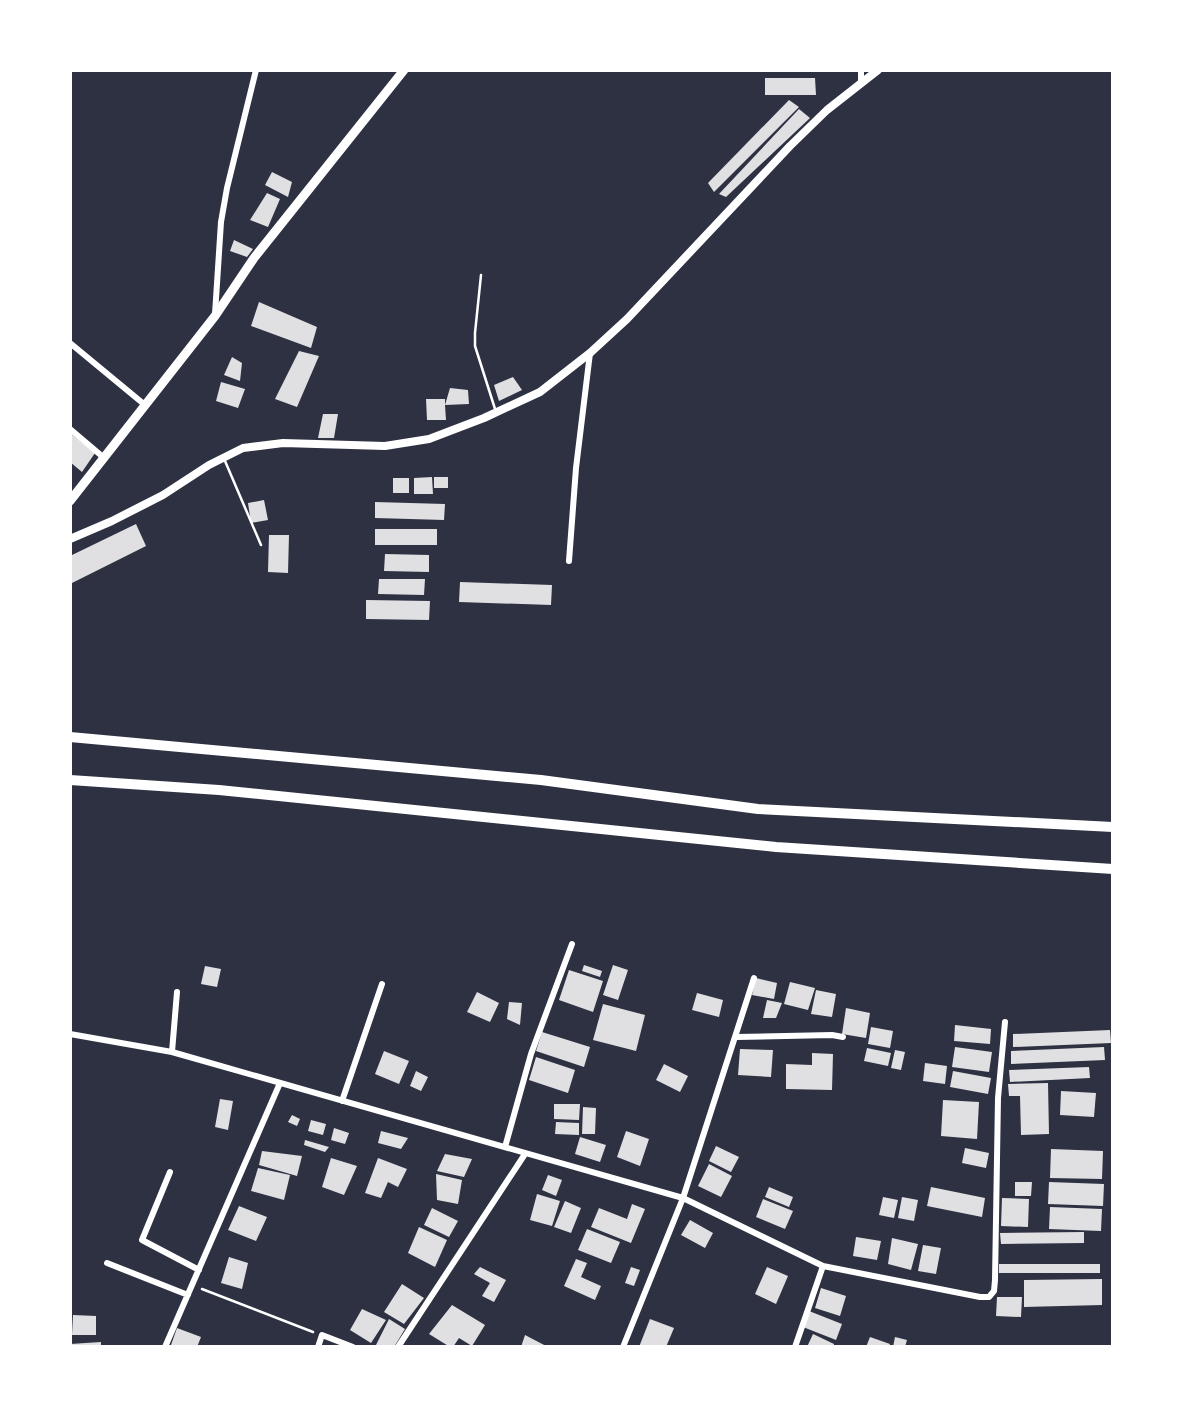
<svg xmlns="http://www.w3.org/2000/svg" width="1183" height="1417" viewBox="0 0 1183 1417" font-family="Barlow,sans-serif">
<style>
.building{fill:#e0e0e3}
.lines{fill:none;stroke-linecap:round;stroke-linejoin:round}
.path{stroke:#fff;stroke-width:2.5}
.service{stroke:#fff;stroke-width:2.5}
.minor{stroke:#fff;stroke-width:6}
.tertiary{stroke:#fff;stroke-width:8}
.secondary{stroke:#fff;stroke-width:9}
.motorway{stroke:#fff;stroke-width:10}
</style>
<rect width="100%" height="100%" fill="#2d3142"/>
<path class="building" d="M765 78H815L816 95H765Z
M789 100 799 107 714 192 708 183Z
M799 109 810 118 726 197 719 194Z
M272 172 292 182 288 197 265 185Z
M267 193 280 199 268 227 250 220Z
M234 240 253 249 247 257 230 251Z
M259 302 317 327 311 348 251 326Z
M299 351 319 356 297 407 275 399Z
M232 357 242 363 240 381 224 375Z
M513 377 522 390 499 401 494 385Z
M221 382 245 389 238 408 216 401Z
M450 388 468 390 469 404 445 405 446 420H427L426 399H445V405Z
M323 414H338L334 438H318Z
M70 433 95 453 82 472 70 462Z
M432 477 433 494H414V478Z
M434 477H448V488H434Z
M393 478H409V493H393Z
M264 500 268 520 251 523 248 503Z
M375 502 445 504 444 520 375 518Z
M136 524 146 546 70 584V556Z
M375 529H437V545H375Z
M269 535H289L288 573 268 572Z
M385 554 429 555V572L384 571Z
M379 579H425L424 595 378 594Z
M460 582 552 585 551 605 459 602Z
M366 600 430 601 429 620 366 619Z
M584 965 602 971 600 977 582 971Z
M613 965 628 970 618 1000 603 995Z
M205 966 221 969 217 987 201 984Z
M569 970 603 981 593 1012 559 1000Z
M756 978 777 983 774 999 752 995Z
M790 982 815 988 808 1010 784 1004Z
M816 990 836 994 832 1017 811 1014Z
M477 992 499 1003 490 1022 467 1012Z
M697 993 723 1000 719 1017 692 1010Z
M767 1000 782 1003 776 1018H763Z
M509 1002 522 1003 520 1025 507 1019Z
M603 1004 645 1015 636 1051 593 1040Z
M846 1008 870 1013 866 1038 842 1034Z
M955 1025 991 1029 990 1044 954 1041Z
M871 1027 893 1031 890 1048 868 1044Z
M1110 1030 1111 1043 1013 1047V1034Z
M542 1032 590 1047 584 1067 536 1051Z
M955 1047 992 1052 989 1072 952 1067Z
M1104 1047 1105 1060 1011 1064V1051Z
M867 1048 891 1053 888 1066 864 1061Z
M740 1049 773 1050 771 1077 738 1075Z
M895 1050 905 1052 901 1070 891 1068Z
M384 1051 409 1061 399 1084 375 1074Z
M812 1053 833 1054 832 1090 786 1089V1064L812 1065Z
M536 1057 575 1070 568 1093 529 1080Z
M925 1063 947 1066 945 1084 923 1081Z
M664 1064 688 1076 680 1092 656 1080Z
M1089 1067 1090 1078 1010 1082 1009 1070Z
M416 1071 428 1077 421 1091 410 1086Z
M953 1071 991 1078 988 1094 950 1087Z
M1048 1083 1049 1134 1021 1135 1020 1096H1009L1008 1084Z
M1061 1091 1096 1093 1094 1117 1060 1115Z
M220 1099 233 1101 228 1130 215 1127Z
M943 1100 979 1102 977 1139 941 1136Z
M554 1104H580L579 1120 554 1119Z
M583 1107 596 1108 595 1134H582Z
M292 1115 300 1119 297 1126 288 1122Z
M311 1120 326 1124 323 1135 308 1131Z
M556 1122 579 1123V1135L555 1134Z
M334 1128 349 1133 345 1144 331 1140Z
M381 1131 408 1138 401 1149 378 1143Z
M626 1131 649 1139 640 1166 617 1157Z
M580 1137 606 1145 600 1162 575 1154Z
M305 1140 329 1147 325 1152 304 1145Z
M716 1146 739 1157 731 1172 709 1161Z
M965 1148 989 1153 986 1168 962 1163Z
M1051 1149 1103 1151 1102 1179 1050 1178Z
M262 1151 302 1156 297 1176 259 1165Z
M445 1154 472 1159 464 1177 437 1171Z
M331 1158 357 1166 344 1195 322 1187Z
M378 1158 407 1169 398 1187 388 1182 381 1198 365 1193Z
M709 1164 732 1176 721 1197 698 1186Z
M258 1168 290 1175 284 1200 251 1191Z
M436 1174 462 1180 458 1204 437 1200Z
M548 1175 562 1180 556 1196 542 1190Z
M1015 1182H1032L1031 1196H1015Z
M1049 1182 1104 1184 1103 1206 1048 1204Z
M769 1187 793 1197 789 1207 765 1197Z
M931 1187 985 1198 982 1217 927 1206Z
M537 1194 560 1201 552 1226 530 1220Z
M883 1197 898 1200 894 1218 879 1215Z
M902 1197 918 1200 914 1221 898 1218Z
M1002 1198 1029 1199 1028 1227 1001 1226Z
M763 1199 793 1211 785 1229 756 1217Z
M565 1201 581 1208 571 1233 554 1227Z
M632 1204 645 1209 631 1243 591 1227 599 1208 627 1219Z
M239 1206 267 1217 256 1241 228 1230Z
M1050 1207 1102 1209 1101 1231 1049 1229Z
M432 1208 458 1221 449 1237 424 1225Z
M690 1220 713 1233 705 1248 681 1235Z
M419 1227 447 1240 435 1267 408 1253Z
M587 1229 620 1242 611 1263 578 1250Z
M1084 1232V1243L1001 1244 1000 1233Z
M856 1237 881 1241 877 1260 853 1256Z
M892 1238 918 1244 911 1270 888 1264Z
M923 1245 941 1248 936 1274 918 1271Z
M229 1257 248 1263 242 1289 221 1283Z
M576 1259 587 1263 581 1277 601 1286 595 1300 564 1286Z
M999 1264H1100V1273H999Z
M480 1267 506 1280 494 1302 482 1296 490 1283 474 1274Z
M631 1267 640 1270 634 1286 625 1283Z
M767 1267 788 1276 776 1304 755 1294Z
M1102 1279V1305L1024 1307V1280Z
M402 1284 424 1298 404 1324 384 1312Z
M821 1288 846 1296 840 1316 815 1308Z
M997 1297H1022L1021 1317 996 1316Z
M452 1305 485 1325 472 1346 459 1338 453 1347H450L429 1334Z
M362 1309 386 1320 371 1343 350 1330Z
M809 1311 842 1324 836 1340 803 1327Z
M73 1315 96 1316V1335H72Z
M389 1319 405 1329 394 1347H375Z
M650 1319 674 1328 666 1347H639Z
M177 1328 201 1337 197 1347H178L171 1345Z
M813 1334 834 1344V1347H807Z
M525 1335 548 1347H521Z
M870 1337 890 1344 889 1347H866Z
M895 1337 907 1340 905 1347H893Z
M101 1342V1347H70V1344Z"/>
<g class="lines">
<path class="path" d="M202 1289 313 1332"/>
<path class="service" d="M481 275 475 333V346L496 412
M225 461 261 545"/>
<path class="minor" d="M861 83V70
M215 314 221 222 227 188 256 70
M70 343 145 405
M70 429 103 457
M569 561 576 468 590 353
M70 1034 172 1052 683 1198 823 1266 980 1297H989L994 1291 995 1280 998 1098 1005 1022
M736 1037 832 1035 843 1037
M172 1052 177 992
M342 1101 382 984
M505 1147 531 1054 572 944
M170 1172 142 1240 199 1270
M107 1263 188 1295
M165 1347 280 1083
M318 1347 322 1335 353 1347
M398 1347 525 1154
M623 1347 683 1198 754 978
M795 1347 823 1266"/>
<path class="tertiary" d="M70 539 112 521 163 495 209 465 243 448 283 443 385 446 429 439 484 418 540 392 590 353 627 319 790 146 827 110 878 70"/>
<path class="secondary" d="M70 501 215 316 254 258 404 70"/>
<path class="motorway" d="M70 737 541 780 758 809 1113 827
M70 780 219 790 776 847 1113 869"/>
</g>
<rect width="1183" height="1417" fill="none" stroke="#ffffff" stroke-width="144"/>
</svg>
